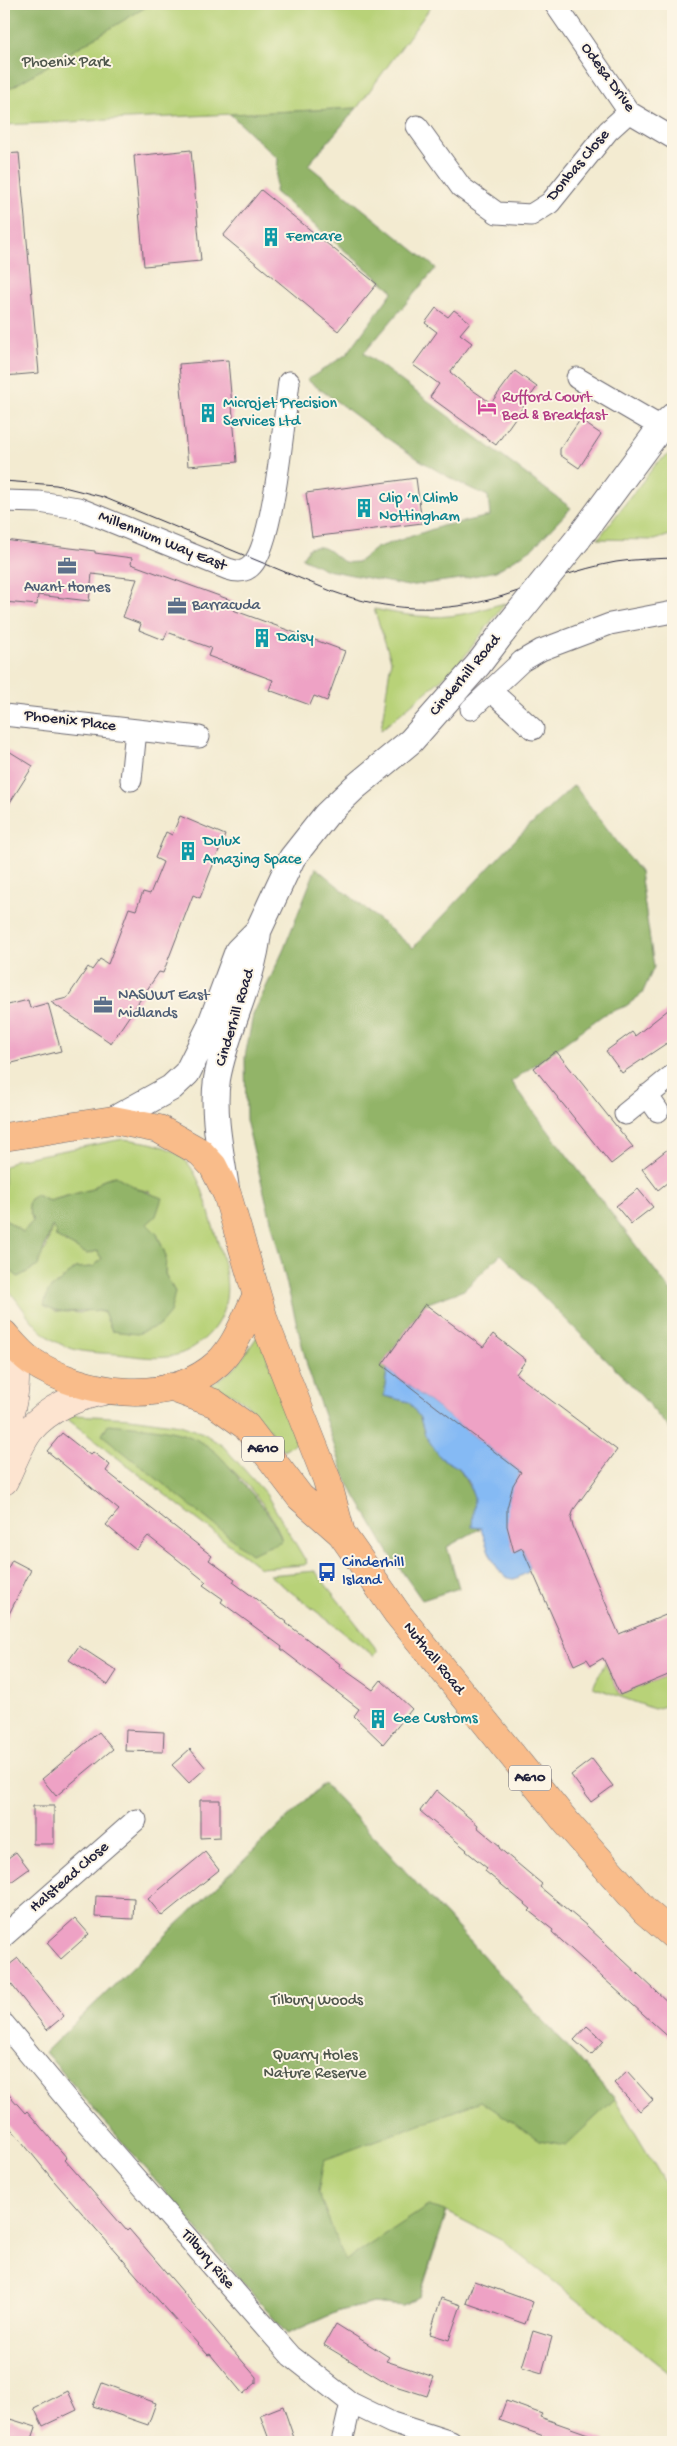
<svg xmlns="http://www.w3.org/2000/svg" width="677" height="2446" viewBox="0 0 677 2446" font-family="'Gochi Hand',sans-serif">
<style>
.green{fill:#b8d278;stroke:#6d7a5a;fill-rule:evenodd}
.forest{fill:#92b468;stroke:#5a6b52}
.water{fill:#85baf4;stroke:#546e98}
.building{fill:#eea2c5}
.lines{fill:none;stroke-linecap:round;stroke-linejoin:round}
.minor-casing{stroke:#6b6870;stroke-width:23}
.tertiary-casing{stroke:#6b6870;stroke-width:28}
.secondary-casing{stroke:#6b6870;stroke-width:29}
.trunk-casing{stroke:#6b6870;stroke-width:29}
.minor{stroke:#fff;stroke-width:21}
.tertiary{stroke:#fff;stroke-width:26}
.secondary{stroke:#fde4d0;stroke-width:28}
.trunk{stroke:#f9bc8a;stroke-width:28}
.tram{stroke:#22223b;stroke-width:1}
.tertiary-bridge-casing{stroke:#6b6870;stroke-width:28;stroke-linecap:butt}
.tertiary-bridge{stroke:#fff;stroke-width:26}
.labels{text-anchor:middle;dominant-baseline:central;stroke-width:4;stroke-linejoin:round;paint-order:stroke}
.shield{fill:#fcf5e5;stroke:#63616e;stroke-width:1}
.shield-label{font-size:15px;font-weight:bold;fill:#22223b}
.park-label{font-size:16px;fill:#4f574d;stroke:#fcf5e5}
.street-label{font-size:16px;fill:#22223b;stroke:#fcf5e5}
.culture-label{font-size:16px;fill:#0d838f;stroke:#fcf5e5;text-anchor:start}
.hotel-label{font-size:16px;fill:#b23c85;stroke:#fcf5e5;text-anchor:start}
.service-label{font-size:16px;fill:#4e5e75;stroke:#fcf5e5;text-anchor:start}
.transit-label{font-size:16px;fill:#164399;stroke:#fcf5e5;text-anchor:start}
</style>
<rect width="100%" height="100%" fill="#fcf5e5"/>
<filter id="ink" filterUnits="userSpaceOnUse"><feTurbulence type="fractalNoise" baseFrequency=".02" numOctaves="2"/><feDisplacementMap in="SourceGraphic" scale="10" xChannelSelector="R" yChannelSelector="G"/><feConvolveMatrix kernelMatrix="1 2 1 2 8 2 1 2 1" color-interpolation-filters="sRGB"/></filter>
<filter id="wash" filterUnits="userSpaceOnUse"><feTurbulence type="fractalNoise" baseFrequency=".0096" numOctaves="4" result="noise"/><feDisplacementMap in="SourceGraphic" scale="20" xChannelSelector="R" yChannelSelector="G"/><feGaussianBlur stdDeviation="1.12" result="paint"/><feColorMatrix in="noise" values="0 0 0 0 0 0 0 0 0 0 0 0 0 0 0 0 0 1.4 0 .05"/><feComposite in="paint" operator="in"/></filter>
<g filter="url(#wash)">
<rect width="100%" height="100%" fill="#f3ebd1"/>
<path class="green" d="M4 4H433L357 108 4 125Z
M673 451V534L655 540 598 539 656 464Z
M505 603 458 665 381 730 391 660 374 609C403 615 433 620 463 614 477 612 491 606 505 603Z
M123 1139C180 1145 194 1157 209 1212 216 1240 232 1275 225 1304 222 1318 214 1330 204 1339 176 1364 152 1358 118 1354 104 1353 87 1353 73 1349 44 1340 32 1321 15 1298 12 1293 6 1288 4 1282 2 1277 4 1269 4 1264L18 1277 46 1249 52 1226 56 1231V1237L87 1254 97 1251 102 1259 93 1267 76 1268 48 1291 54 1311 80 1313 91 1309 104 1313 112 1331 120 1332 175 1292 165 1274 166 1256 157 1234 147 1224 151 1192 138 1189 115 1176 104 1179 92 1189 49 1201 36 1195 29 1200 28 1206 33 1221 23 1232 4 1218V1168L14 1160Z
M259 1334 297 1442 284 1451C264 1423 247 1392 209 1387L236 1367Z
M73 1415 130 1418 180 1425 203 1433 223 1446 266 1494 307 1563 304 1565 260 1568 66 1418ZM206 1445C232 1469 273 1506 282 1541Z
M315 1571 378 1651 374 1656 269 1575Z
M605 1663 620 1695 673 1673V1704L654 1709 593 1687Z
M324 1783 615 2099 673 2196V2376L503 2241 447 2212 420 2296 403 2306 374 2303 339 2311 287 2334 45 2052Z"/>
<path class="forest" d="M4 4H151L4 92Z
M357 108 308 165 436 268 364 353 571 508 533 548 496 571 460 579 408 586 327 570 302 558 309 548C329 543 331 556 345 562 348 563 354 562 358 562L376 548 442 526 490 516 488 496C422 469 365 421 307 380L347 354 393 291 275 192 278 159 230 114Z
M574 785 640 872 654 967 642 994 626 1006 603 1015 511 1082 673 1294V1433L637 1391 501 1254 464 1290 425 1304 382 1365 387 1369 384 1396 409 1402 420 1418 425 1435 441 1458 459 1468 475 1498 481 1528 447 1547 459 1588 422 1600 389 1553 346 1480 308 1369 246 1120 245 1057 253 1015 283 951 316 868 413 948 516 839Z
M116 1176 138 1189 162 1198 156 1216 147 1224 157 1234 166 1256 165 1274 175 1292 170 1313 160 1325 137 1334 112 1331 104 1312C83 1307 65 1318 44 1305L48 1291 76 1268 93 1267 102 1259 97 1251 87 1254 56 1237V1231L52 1226 38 1266 18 1277 4 1264V1218L23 1232 33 1221 28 1206 29 1200 36 1195 49 1201 92 1189 104 1179Z
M108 1424C139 1427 180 1427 206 1445 222 1455 234 1473 246 1487 261 1503 275 1520 282 1541L251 1554 102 1435Z
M324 1783 615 2099 566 2145 539 2140 481 2101 324 2160 318 2192 345 2261 428 2206 446 2211 420 2296 403 2306 374 2303 339 2311 287 2334 45 2052Z"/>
<path class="water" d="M387 1369 521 1472C504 1499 506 1522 514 1551L522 1548 530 1566 528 1572C524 1574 518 1578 514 1579 496 1580 485 1541 481 1528L472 1527 474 1498 469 1484 459 1468 441 1458 425 1435 420 1418 409 1402 384 1396Z"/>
<g id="blocks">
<path class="building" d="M191 150 201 261 144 266 134 156Z
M19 153 39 373 4 376V154Z
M261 190 377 284 338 331 223 236Z
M436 308 448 317 454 310 470 322 460 334 472 343 450 372 464 384 491 403 515 371 537 387 496 445 430 397 439 384 413 365 437 332 425 323Z
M228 360 237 462 188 466 179 364Z
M580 420 601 434 579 468 560 455V449Z
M416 478 422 523 312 537 306 493Z
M4 540 95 551V553L132 558 131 564 236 602 233 610 345 651 327 701 314 696 310 705 269 690 273 680 208 656 211 648 167 632 164 640 139 630 141 624 123 617 137 579 92 574 89 601 38 595 37 605 4 602Z
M4 748 33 766 4 812Z
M180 816 225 835 200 898 193 895 163 973 159 972 111 1043 51 1002 67 998 88 967 92 970 100 959 108 964 129 908 136 910 143 892 150 894 163 862 155 858 166 832 172 835Z
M28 1000 30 1008 48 1003 61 1051 4 1065V1006Z
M673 1006V1039L622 1073 606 1051 632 1032 635 1036Z
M556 1051 633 1147 611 1164 534 1068Z
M673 1145V1178L658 1190 642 1169Z
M638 1189 653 1207 631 1224 616 1206Z
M425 1304 483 1347 493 1334 526 1360 516 1374 617 1450 574 1509 571 1518 573 1527 619 1634 673 1612V1673L620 1695 603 1658 591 1665 587 1659 574 1665 522 1548 514 1552 507 1526V1508L513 1485 521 1472 382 1365Z
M62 1433 90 1455 93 1452 110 1465 106 1471 134 1493 133 1494 212 1556 209 1560 235 1579 233 1582 287 1622 286 1623 340 1664 339 1666 373 1690 381 1680 412 1709 383 1744 354 1716 359 1709 281 1649 282 1647 221 1602 223 1599 203 1585 206 1582 148 1536 136 1550 106 1525 119 1510 47 1451Z
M12 1560 31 1570 4 1624V1576Z
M79 1646 117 1671 108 1685 69 1660Z
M126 1730 164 1732 163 1752 125 1751Z
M99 1732 113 1749 56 1796 42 1779Z
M190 1749 206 1768 189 1783 172 1765Z
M592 1759 613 1786 591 1802 571 1775Z
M436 1790 478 1825 477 1827 500 1846 499 1848 542 1884 540 1887 587 1926 673 2007V2041L552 1932 553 1930 529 1911 531 1909 485 1871 487 1868 466 1851 467 1850 420 1811Z
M200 1800H220V1837L200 1838Z
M33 1806H54V1844H33Z
M16 1852 29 1869 4 1887V1861Z
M205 1852 219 1870 162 1916 148 1899Z
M96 1896 134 1898 133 1919 95 1917Z
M75 1918 89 1934 61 1959 47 1943Z
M18 1958 64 2016 47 2030 4 1975V1969Z
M587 2026 604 2041 591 2055 574 2040Z
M627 2071 653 2100 640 2111 614 2083Z
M4 2089 25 2113 27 2111 67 2158 65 2160 127 2231 129 2229 256 2377V2383L243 2394 210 2354 208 2355 151 2292 54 2181 4 2120Z
M474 2281 533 2302 525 2324 466 2303Z
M441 2298 461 2305 449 2340 430 2334Z
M336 2324 389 2357 386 2361 434 2377 427 2396 389 2384 324 2345Z
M533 2331 552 2337 542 2373 522 2367Z
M102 2383 156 2403 148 2425 93 2406Z
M68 2391 77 2410 43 2426 34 2408Z
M506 2401 542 2414 540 2417 605 2440V2442H547L549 2438 499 2420Z
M283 2406 294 2438 283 2442H270L260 2415Z
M10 2419 36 2427 31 2442H4Z"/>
</g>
</g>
<g filter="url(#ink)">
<use href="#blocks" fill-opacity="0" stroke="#6b6870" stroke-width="1"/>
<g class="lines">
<g class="minor-casing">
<path id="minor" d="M555 4 629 112 673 138
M417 126 461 187 497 213 531 215 550 203 608 131 629 112
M577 378 661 427
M4 501 39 502 78 508 228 569C237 572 245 573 252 565 274 542 284 418 289 382
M491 691 533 729
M471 709 522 661 541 650 610 624 673 612
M4 715 199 737
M131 780 136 730
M647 1095 658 1111
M625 1114 673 1075
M4 1936 136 1820
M4 2024 74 2108 291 2356 351 2403 392 2423 451 2442
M342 2442 351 2403"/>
</g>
<g class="tertiary-casing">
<path id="tertiary" d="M578 539 661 427 673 416
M113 1120 171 1088 187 1073 209 1029 238 951 258 931 292 858 326 815 354 788 411 741 478 665 503 632
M226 1189C221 1154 212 1114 217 1079 226 1028 253 983 258 932"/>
</g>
<g class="secondary-casing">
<path id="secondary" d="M4 1430C16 1399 19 1373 9 1341
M4 1481C12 1465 19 1444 30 1430 48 1408 78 1396 104 1391"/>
</g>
<g class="trunk-casing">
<path id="trunk" d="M4 1137 113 1120 159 1129 200 1152 213 1166 227 1194 265 1323 327 1480 341 1533
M4 1334C12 1343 21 1354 31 1361 82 1395 169 1408 218 1363 236 1346 245 1319 256 1297
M170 1387 214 1403 246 1426 300 1497 341 1533 397 1613 567 1823 645 1911 673 1935"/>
</g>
<use href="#minor" class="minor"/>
<use href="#tertiary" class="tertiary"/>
<use href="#secondary" class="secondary"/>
<use href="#trunk" class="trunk"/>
<path class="tram" d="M4 481 56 485 103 497 331 591C389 612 444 614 503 596 540 584 577 569 616 562 635 559 654 559 673 558"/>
<g class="tertiary-bridge-casing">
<path id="tertiary-bridge" d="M503 632 578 539"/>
</g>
<use href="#tertiary-bridge" class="tertiary-bridge"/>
</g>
</g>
<defs>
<g id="building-bare" transform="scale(1.5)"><path d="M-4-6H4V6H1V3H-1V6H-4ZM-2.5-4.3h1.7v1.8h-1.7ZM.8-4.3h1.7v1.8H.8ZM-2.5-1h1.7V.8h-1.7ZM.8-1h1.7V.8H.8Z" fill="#0f9aa8" stroke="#fcf5e5" stroke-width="2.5" paint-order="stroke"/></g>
<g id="hotel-bare" transform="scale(1.5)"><path d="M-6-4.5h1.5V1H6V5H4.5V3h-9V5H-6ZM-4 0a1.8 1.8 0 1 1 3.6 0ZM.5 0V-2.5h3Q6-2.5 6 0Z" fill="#d1479c" stroke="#fcf5e5" stroke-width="2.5" paint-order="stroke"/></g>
<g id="office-bare" transform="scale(1.5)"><path d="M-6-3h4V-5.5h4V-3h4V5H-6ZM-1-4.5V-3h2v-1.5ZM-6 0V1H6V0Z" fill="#5c6f8a" stroke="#fcf5e5" stroke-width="2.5" paint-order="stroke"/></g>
<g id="bus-bare" transform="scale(1.5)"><path d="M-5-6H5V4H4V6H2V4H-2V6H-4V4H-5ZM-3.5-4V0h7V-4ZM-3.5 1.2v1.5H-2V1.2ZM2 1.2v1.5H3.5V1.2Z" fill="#1a4fb4" stroke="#fcf5e5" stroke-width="2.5" paint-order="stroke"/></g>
</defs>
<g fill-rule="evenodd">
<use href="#building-bare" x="271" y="237"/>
<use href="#hotel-bare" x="487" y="407"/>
<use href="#building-bare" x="208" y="413"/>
<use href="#building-bare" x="364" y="508"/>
<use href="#office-bare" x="67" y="566"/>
<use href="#office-bare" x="177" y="606"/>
<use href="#building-bare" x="262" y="638"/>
<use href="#building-bare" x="188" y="851"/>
<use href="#office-bare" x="103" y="1005"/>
<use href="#bus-bare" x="327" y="1572"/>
<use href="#building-bare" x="378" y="1719"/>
</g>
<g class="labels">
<g class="shield">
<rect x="242" y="1436.5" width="42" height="25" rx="4"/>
<rect x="509" y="1765.5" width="42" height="25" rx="4"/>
</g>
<g class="shield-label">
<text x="263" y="1449">A610</text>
<text x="530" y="1778">A610</text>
</g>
<g class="park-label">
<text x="66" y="63">Phoenix Park</text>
<text x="317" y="2001">Tilbury Woods</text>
<text x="315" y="2056">Quarry Holes<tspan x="315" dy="18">Nature Reserve</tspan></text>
</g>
<g class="street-label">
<text transform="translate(607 78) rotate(54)">Odesa Drive</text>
<text transform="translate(579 166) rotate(-50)">Donbas Close</text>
<text transform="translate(162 542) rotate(22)">Millennium Way East</text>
<text transform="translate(466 676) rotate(-50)">Cinderhill Road</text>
<text transform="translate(70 722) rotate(7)">Phoenix Place</text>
<text transform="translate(236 1018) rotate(-73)">Cinderhill Road</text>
<text transform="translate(433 1659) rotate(51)">Nuthall Road</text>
<text transform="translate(70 1878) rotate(-41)">Halstead Close</text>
<text transform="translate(207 2260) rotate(49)">Tilbury Rise</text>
</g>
<g class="culture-label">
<text x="286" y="237">Femcare</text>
<text x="223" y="404">Microjet Precision<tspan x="223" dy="18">Services Ltd</tspan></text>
<text x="379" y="499">Clip ‘n Climb<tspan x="379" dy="18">Nottingham</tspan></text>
<text x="277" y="638">Daisy</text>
<text x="203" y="842">Dulux<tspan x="203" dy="18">Amazing Space</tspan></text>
<text x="393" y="1719">Gee Customs</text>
</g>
<g class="hotel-label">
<text x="502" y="398">Rufford Court<tspan x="502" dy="18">Bed &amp; Breakfast</tspan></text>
</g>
<g class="service-label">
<text x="67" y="588" text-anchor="middle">Avant Homes</text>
<text x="192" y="606">Barracuda</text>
<text x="118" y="996">NASUWT East<tspan x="118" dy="18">Midlands</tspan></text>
</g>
<g class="transit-label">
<text x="342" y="1563">Cinderhill<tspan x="342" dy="18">Island</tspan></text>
</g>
</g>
<rect width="677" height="2446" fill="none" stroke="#fcf5e5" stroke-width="20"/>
</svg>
